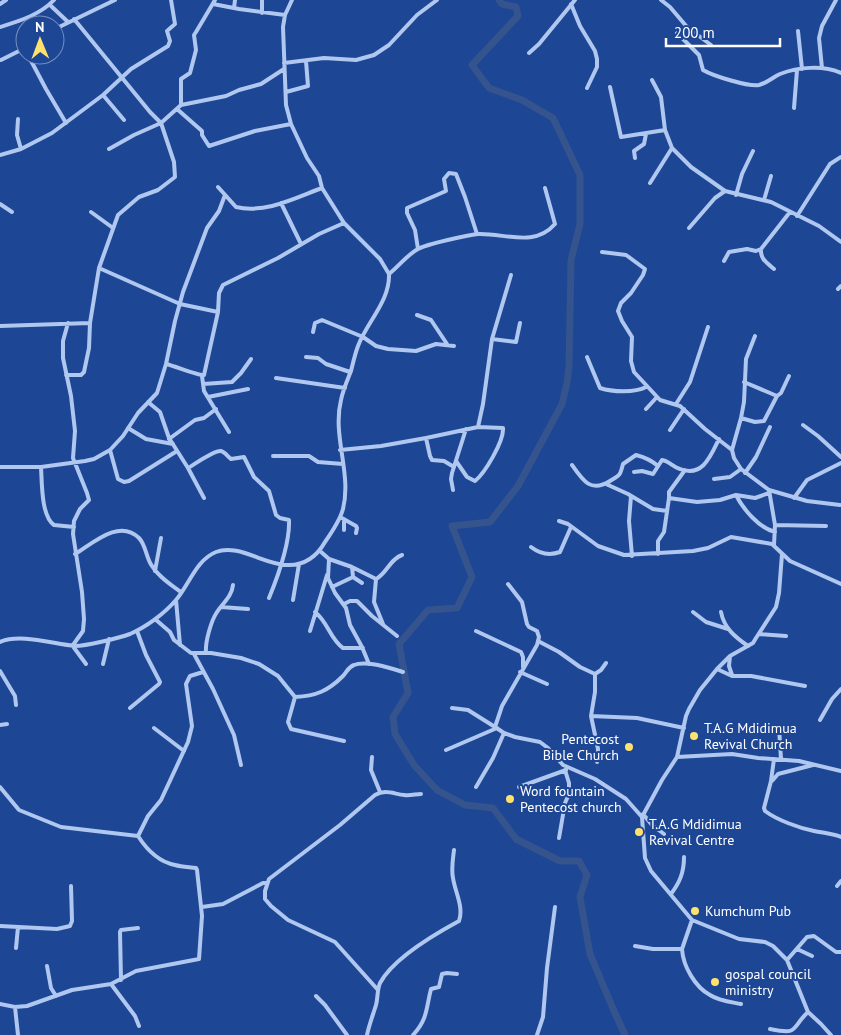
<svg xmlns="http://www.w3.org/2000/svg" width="841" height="1035" viewBox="0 0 841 1035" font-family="'PT Sans',sans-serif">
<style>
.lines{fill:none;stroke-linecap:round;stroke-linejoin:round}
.river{stroke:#35538d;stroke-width:7}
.minor{stroke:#b0c7ef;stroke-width:4}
.poi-dot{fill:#ffe26e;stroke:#1d4695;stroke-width:2}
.labels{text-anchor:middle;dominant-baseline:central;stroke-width:4;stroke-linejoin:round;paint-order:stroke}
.poi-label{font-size:14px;fill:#fff;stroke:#1d4695;text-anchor:start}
</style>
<rect width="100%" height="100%" fill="#1d4695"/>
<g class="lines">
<path class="river" d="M499 0 502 4 516 7 518 16 472 65 489 88 522 100 553 118 580 175V224L571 260 569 366 567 383 562 404 518 486 490 522 452 526 472 577 457 608 428 610 399 644 408 693 393 717 395 734 414 765 437 790 465 805 493 808 516 839 560 861H579L587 875 580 897 590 954 614 1011 625 1035"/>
<path class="minor" d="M262 0V13
M661 0 670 7 687 27 711 45
M0 4 6 0
M213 4 239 9 285 15
M571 4 580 26 595 51 597 59V67L587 88
M50 5 68 22
M234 8 235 0
M0 27C19 21 40 15 54 0
M55 29 115 0
M798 31 802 69
M677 33 699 55 703 70C713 76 749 87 759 85 767 83 773 77 780 74 798 67 823 65 841 73
M529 53 539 44 575 0
M28 55 46 89 66 123
M1 60 25 48
M284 63 324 58 356 60 374 55 389 45 417 15 437 0
M822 68 819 38 822 26 836 0
M652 80 661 97 665 130 672 148 691 167 725 191 771 202 819 226 841 242
M610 87 621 137 665 130
M286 92 308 86 306 61
M103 95 124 120
M181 105 226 96 239 90 261 84 284 69
M794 108 797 70
M177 109 202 131V135L209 146 255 131 291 124
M18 119 17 135 21 149
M109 149 134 135 161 123 181 105V79L190 73 196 50 194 35 196 32 215 0
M0 155 21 149 52 133 103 95 131 69 168 46 170 41 167 31 175 24 171 0
M635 158 634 151 644 144 646 134
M650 183 672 148
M218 187 236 207C265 214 295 198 322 188
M736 195 742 174 753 151
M764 200 771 176
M281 203 301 244
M0 204 12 212
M91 212 113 228
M797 216 830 164 841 157
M689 228 715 198 725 191
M418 249 415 230 407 213V208L446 191 444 179 449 173 456 174 465 197 477 234
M602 252 626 255 645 269 643 275 631 293 621 303 618 311 622 321 632 337 631 361 634 372 660 400 680 406 705 429 732 450 734 458 741 469 769 490 775 525 774 545
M724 261 729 252 747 249 756 251 761 249
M99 268 180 304 218 312
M774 269C767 263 760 259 761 249L790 212
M389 274C399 266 407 255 418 249 427 244 468 235 478 234 505 233 534 248 555 224L545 188
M838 289 841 286
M417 315 431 320 447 344
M68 323 63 341V358L71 396 75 431 73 458 87 493 89 500 80 509 74 521 73 534 82 592 84 619 83 631 73 645
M0 326 90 323 99 268 118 215 139 197 158 190 175 177 174 162 161 123 150 112 74 19
M313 332 315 323 322 320 363 337 376 346 388 349 416 351 436 344 454 346
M492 339 516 342 520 323
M306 357 318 358 326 364 350 372
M587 357 600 388C612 392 635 393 646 387
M166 364C175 366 199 376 204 375L218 312 219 293 223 285 278 258 319 234 344 223
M66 375H81L84 372 89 348 90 323
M202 376 204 391 229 432
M276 378 345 388
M744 382 777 396 781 393 789 376
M203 384 232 382 241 373 251 359
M208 397 248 389
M148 402 160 412 169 438 188 468 204 498
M676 404 690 382 708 327
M646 409 657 397
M741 418 755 422 764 421 777 396
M803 425 818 436 841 457
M128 428 146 439 173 444
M670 430 684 409
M426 438 430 456 432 460 444 461 454 467
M169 439 195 420 204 418 216 409
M110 450 118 479 124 482 129 481 177 451
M340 450 381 446 426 438 478 427 483 404 492 339 511 275
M732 450 741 418 744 402 746 359 755 336
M273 456H309L318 462 343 464
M456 461 467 477 475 481C485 473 504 441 503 428L478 427
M572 465C583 481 591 493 610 481 620 475 620 476 623 464L636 455C644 457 651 460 658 466
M0 467H41L85 461 94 459 110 450 123 436 138 413 157 393 166 364 175 321 183 292 207 228 219 211 225 195
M41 467C42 482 41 516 54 525L74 527
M188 468C195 464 214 450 221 451 225 452 228 457 231 459L244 457 254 477 269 491 276 515 280 518 289 520C290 544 278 576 269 598
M634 472 642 471 653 474 662 460C669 461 673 467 680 469 703 478 711 455 719 439
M745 473 756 457 770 427
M714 479 730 477 741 469
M606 484 628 494 653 509 667 511
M453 490 451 479 452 473 466 429
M769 490 807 501 840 505
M736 495C743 509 759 528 775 532
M631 496 629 521 632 556
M669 498 697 502 720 500 736 495 755 498 769 493
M794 498 807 480 841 463
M340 517 356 526 357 528 356 533
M344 519V530
M559 521 568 524 598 546 624 555 693 551 708 548 731 537 772 544 790 561 841 584
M775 525 826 526
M531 547C540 554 549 556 560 552L571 527
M320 551 329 559 352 567 376 579 374 602 383 624
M75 554C92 544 119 518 139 538 146 545 146 558 152 566 159 577 171 585 181 592
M658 554V541L664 532 669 498V492L685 470
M782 554 779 593 776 607 756 638 753 643 730 656 717 669 700 690 689 709 686 716 677 757 662 780 642 817 645 858 651 871 692 920 739 939 765 942 773 946 787 960 808 1012 821 1024 831 1035
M329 559 328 578 335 593 346 608 350 625 362 647 369 664
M352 567 353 577 362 583
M155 571 161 538
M376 579C387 573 390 559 402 555
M508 584 522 602 527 624 529 627 537 631 539 637 537 645 502 706 495 727 504 733 515 737 540 742 548 748 563 765 595 779 626 799 642 817
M332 587 353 577
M176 600 180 645
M293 600 299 564
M344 604 350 601H357L372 616 397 636
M221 607 248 609
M315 612C328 622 330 639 343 648H363
M693 612 706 622 728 629
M721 612C724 628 735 637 748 646
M155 619 170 632 174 640 191 653H211L241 658 259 664 278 676 295 697C316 696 328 691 343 676 347 672 348 667 354 665 366 660 390 668 403 672
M310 631 327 575
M476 631 521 652 523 657V667
M759 634 786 636
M538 641 559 652 580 667 595 674 601 670 606 663
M0 642C20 633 53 644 75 646 86 646 119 638 130 634 146 627 164 614 176 600 189 585 196 560 216 552 238 543 266 566 289 565 306 565 317 556 325 542 332 532 340 520 343 509 352 473 332 436 341 400 343 390 347 381 351 371 353 363 355 354 358 346 367 322 390 301 389 274L380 259 344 223 322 188 319 176 307 158 291 124 286 105 283 27 285 15 292 0
M72 645 86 664
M206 653C205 642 211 621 217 612 223 603 232 596 233 585
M194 654 213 689 234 735 241 765
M730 656 729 666 732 675
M103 664 109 639
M717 669 732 676H751L805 686
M0 671 15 696 16 705
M520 672 547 684
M595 674V692L591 716 598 749 597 762
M295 697 288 722 291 729 344 741
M130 708 159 684 160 682 146 655 137 631
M452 708 468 710 495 727
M591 716 637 718 684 728
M820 720 832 699 841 689
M0 725 7 724
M154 728 184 751
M779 728 781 759
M446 750 497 728
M372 757 371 770 380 792
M677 757 732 754 758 758 799 761 841 771
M774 759 771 781 764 808 765 811C777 820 799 828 814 831 823 833 831 833 841 837
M772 781 778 774 813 765
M0 787 19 810 61 827 138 836 148 816 161 800 188 742 192 726 186 684 190 676 203 672
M476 787 493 758 504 733
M519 787 566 770
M643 814 652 825 664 834
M559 838 565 803 569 794V783L565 770
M837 886 841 881
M671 894C680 882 684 872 684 857
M202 907 223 904 263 883H267
M0 926 57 929 70 926 72 921 71 886
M635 946 653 949H682L692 920
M16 948 18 927
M682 949C683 966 695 987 710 995 719 1001 731 1002 741 1004
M797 949 812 956
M787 960 807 937 814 936 836 952H841
M47 966 51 988 56 996
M121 980 120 932 121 930 138 928
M111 984 135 1016 139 1026
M378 990 335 942 288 920 271 906 265 899V891L269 879 340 825 375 795C385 789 394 794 404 795 410 796 416 794 421 794
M316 996 325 1005 347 1035
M0 1004 15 1007 27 1006 72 990 111 984 136 971 199 959 202 916 197 870 196 868C189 867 182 867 175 865 159 862 147 850 138 836
M15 1007 18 1035
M770 1029C800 1035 790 1029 808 1012
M367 1035C369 1025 373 1015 376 1005 378 998 377 990 380 983 393 959 435 934 459 921 464 907 455 892 453 878 451 869 453 859 454 850
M413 1035C428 1019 426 1008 431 989L439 987 442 974 447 973 457 974
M537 1035 543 1017 547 968 555 907"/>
</g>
<g class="poi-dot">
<circle cx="694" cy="736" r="5"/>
<circle cx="629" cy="747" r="5"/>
<circle cx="510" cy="799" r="5"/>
<circle cx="639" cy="832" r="5"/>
<circle cx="695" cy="911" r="5"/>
<circle cx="715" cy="982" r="5"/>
</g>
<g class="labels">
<g class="poi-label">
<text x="704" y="728">T.A.G Mdidimua<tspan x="704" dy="16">Revival Church</tspan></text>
<text x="619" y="739" text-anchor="end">Pentecost<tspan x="619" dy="16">Bible Church</tspan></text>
<text x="520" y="791">Word fountain<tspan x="520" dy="16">Pentecost church</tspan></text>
<text x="649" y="824">T.A.G Mdidimua<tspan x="649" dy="16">Revival Centre</tspan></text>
<text x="705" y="911">Kumchum Pub</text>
<text x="725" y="974">gospal council<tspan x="725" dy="16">ministry</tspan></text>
</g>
</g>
<g transform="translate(40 40) rotate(359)"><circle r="24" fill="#1d4695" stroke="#7790bf"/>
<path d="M0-4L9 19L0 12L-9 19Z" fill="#ffe26e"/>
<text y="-8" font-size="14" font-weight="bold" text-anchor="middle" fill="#ffffff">N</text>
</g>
<path d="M666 38v8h114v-8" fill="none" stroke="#ffffff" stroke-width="2.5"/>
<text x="674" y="38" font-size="15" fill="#ffffff" stroke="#1d4695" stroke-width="4" paint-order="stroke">200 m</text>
</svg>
